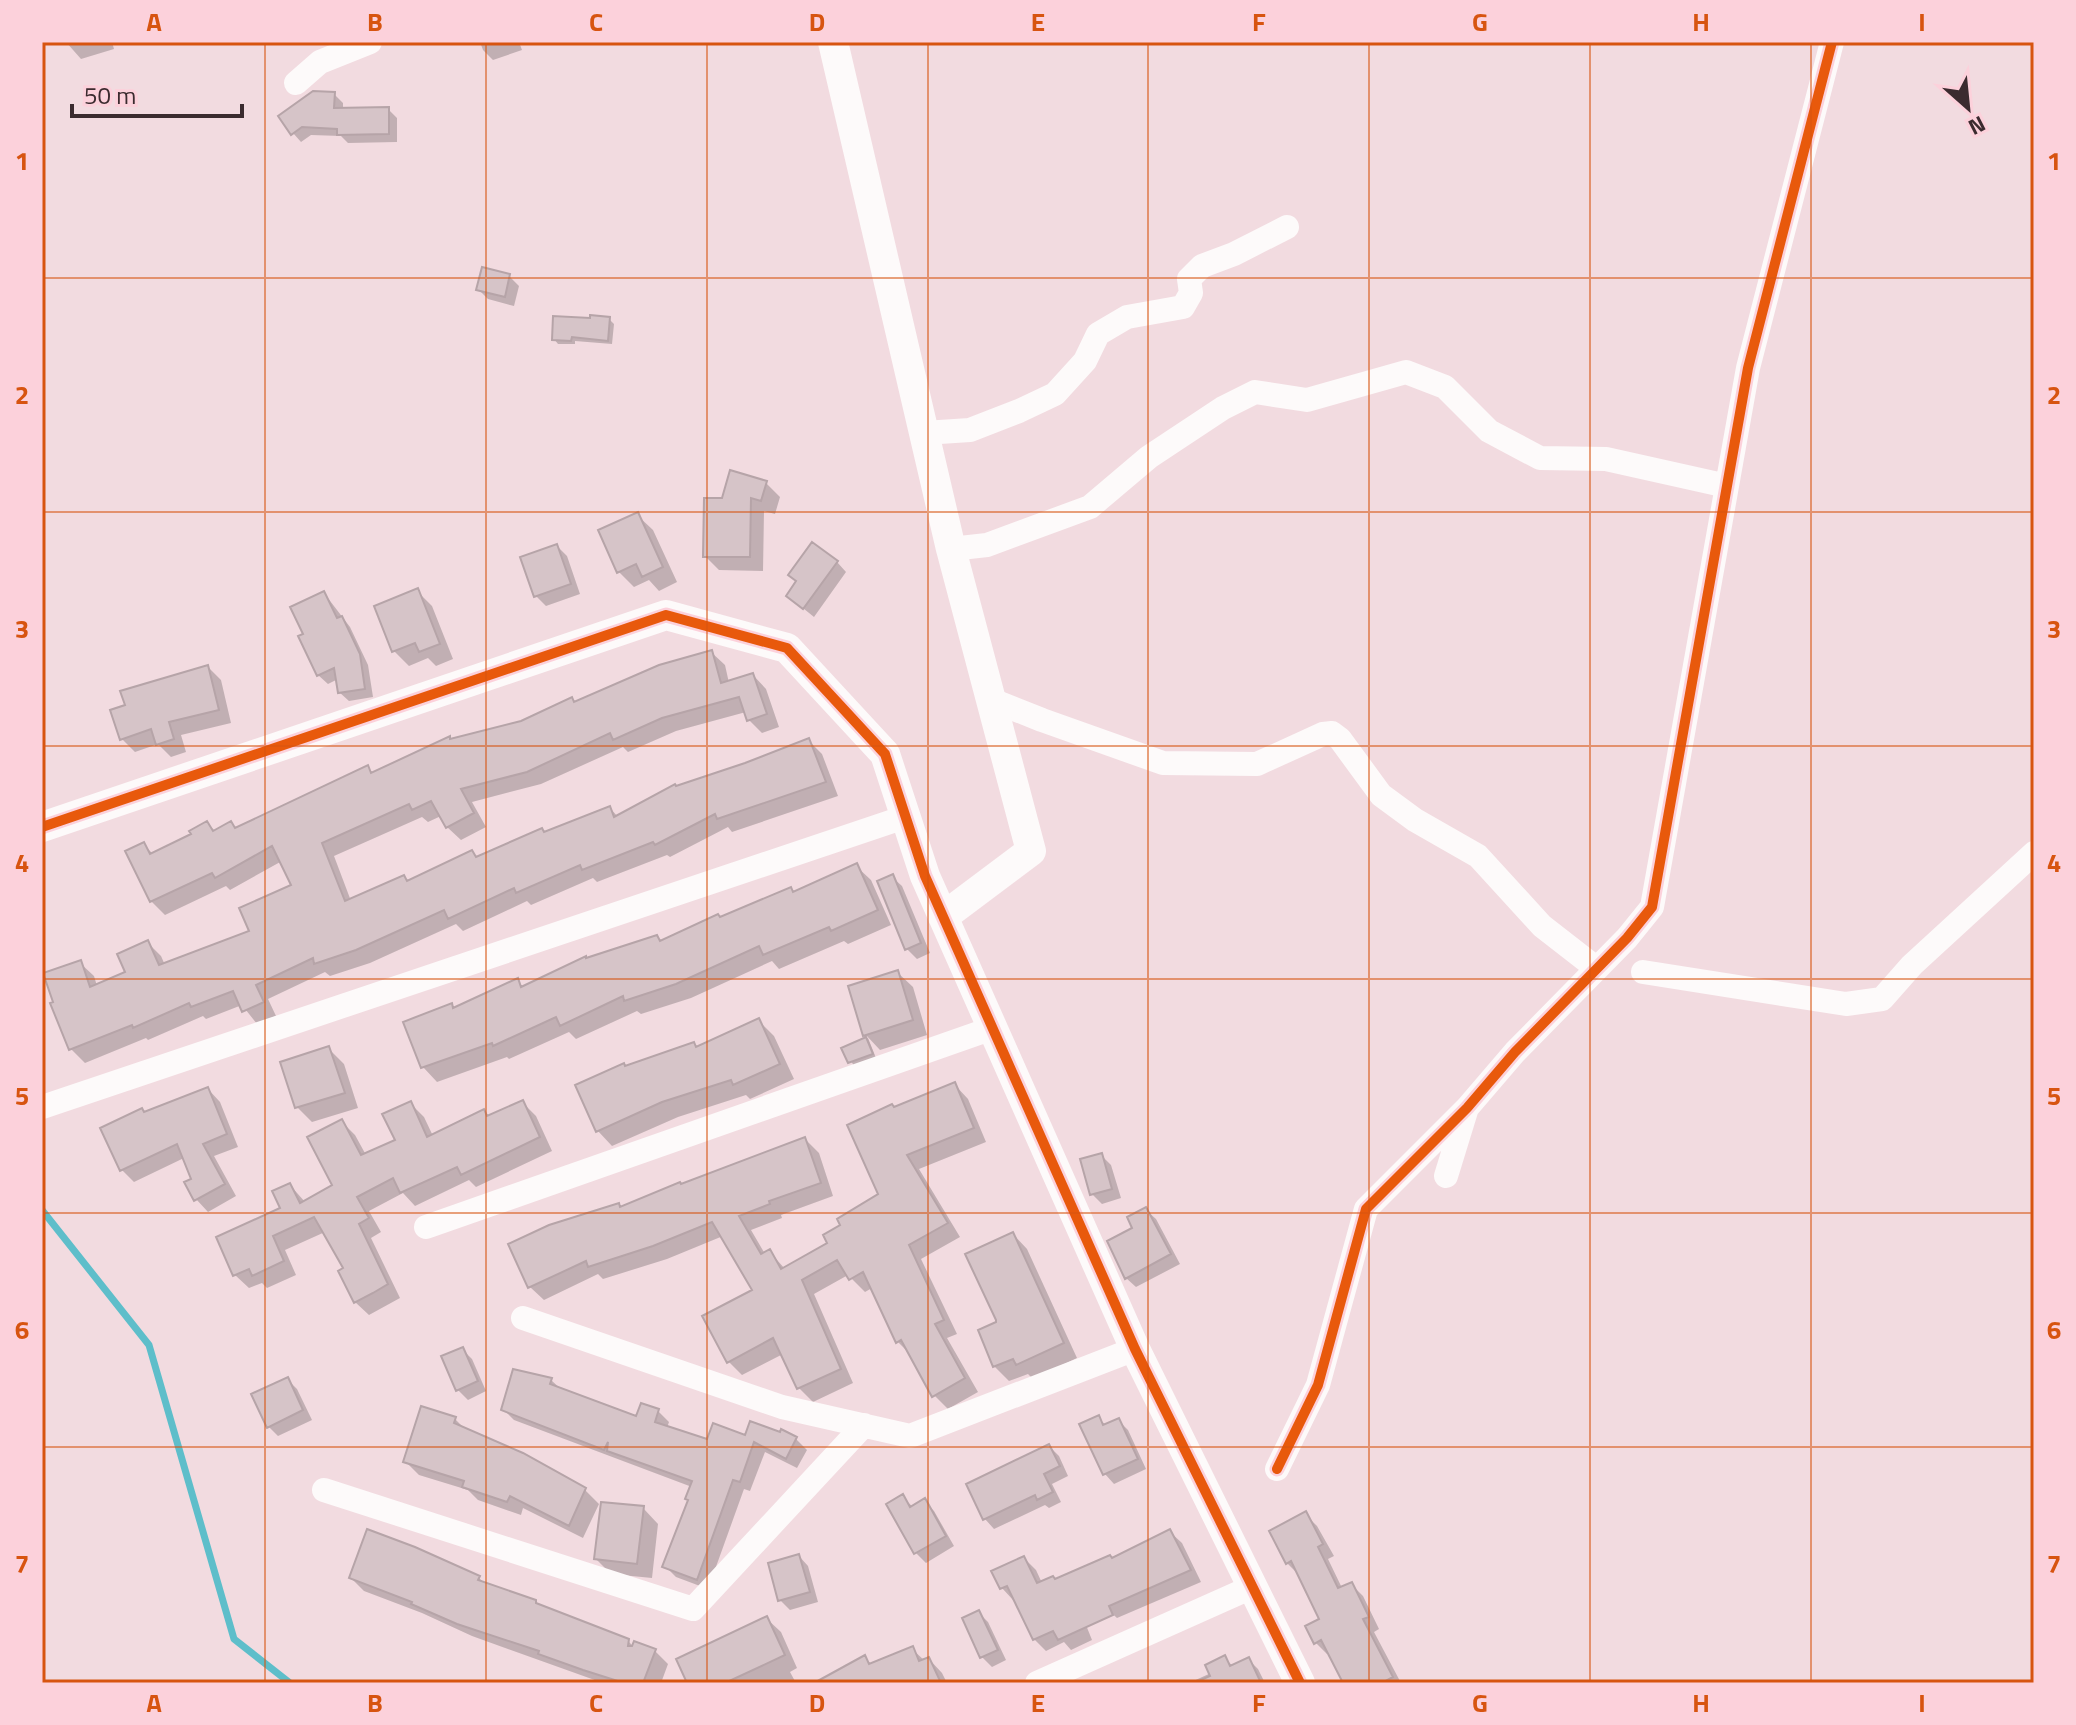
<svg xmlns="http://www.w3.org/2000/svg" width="2076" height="1725" viewBox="0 0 2076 1725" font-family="'Titillium Web',sans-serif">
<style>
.shadow{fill:#0003}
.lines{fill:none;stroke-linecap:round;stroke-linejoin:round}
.stream{stroke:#5ebeca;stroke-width:7}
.building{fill:#d6c4c8;stroke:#b6a4a8;stroke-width:2}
.minor{stroke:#fdfafa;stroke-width:24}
.tertiary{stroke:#fdfafa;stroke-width:30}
.cycleway-casing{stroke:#fcd1db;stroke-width:15}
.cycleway{stroke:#e8590c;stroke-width:10}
.grid{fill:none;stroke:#d75410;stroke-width:2;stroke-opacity:0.55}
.neatline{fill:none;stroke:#d75410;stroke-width:3}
.grid-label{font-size:26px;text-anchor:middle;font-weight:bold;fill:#d75410}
</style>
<rect width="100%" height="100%" fill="#f2dbe0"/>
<path class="shadow" d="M66 42H112L114 49 81 59Z
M480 42H519L522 50 493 60 483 50Z
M334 94 343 103V110L388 109 397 118V142L348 143 341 136 311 135 301 142 293 133Z
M509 276 519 286 514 306 488 299 478 289Z
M609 319 614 324 612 344 575 341V344H558L554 339Z
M766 483 780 497 775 514 764 511 763 571 719 570 705 556 723 500Z
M637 515 653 530 677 582 659 591 649 580 634 587 619 572 601 531Z
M557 546 567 556 580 594 546 606 536 596Z
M837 562 846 572 814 617 788 596Z
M417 591 432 606 453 659 436 666 428 658 409 666 394 651Z
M324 593 350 627 368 665 373 697 349 701 339 692 338 679 328 684 318 675 305 635Z
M711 652 725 665 729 683 753 675 766 689 779 727 762 733 749 720 746 712 676 731 628 752 623 747 541 784 472 802 486 827 461 840 447 827 441 816 428 822 422 817 334 856 351 901 404 877 409 882 472 852 478 859 610 808 618 817 677 788 809 741 822 754 838 796 732 832 728 827 670 857 667 855 597 882 593 878 531 905 527 901 463 931 456 924 370 963 330 976 325 972 268 999 276 1016 257 1024 242 1005 206 1019 203 1016 148 1040 146 1038 85 1063 71 1049 80 963 94 976 97 986 128 973 147 942 161 956 165 965 251 932 294 886 282 861 230 890 226 886 165 915 151 901 144 845 154 855 194 835 207 823 216 832 237 830 367 768 374 774 451 741 522 723Z
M208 667 221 680 231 723 181 735 186 752 171 757 158 744 135 752 122 739Z
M856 866 871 880 891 925 848 944 844 941 779 969 772 961 691 998 641 1014 637 1011 576 1039 569 1032 509 1059 507 1057 437 1082 423 1067 451 1006 455 1009 517 981 524 988 657 937 662 942 790 889 795 894Z
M892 877 902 886 930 953 917 959 907 949Z
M897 972 913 987 927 1035 880 1050 865 1034Z
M759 1021 774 1036 794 1079 750 1099 746 1095 678 1117 612 1146 597 1130 693 1044 697 1048Z
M868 1038 876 1058 854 1066 844 1049Z
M329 1049 344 1064 358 1108 312 1122 297 1107Z
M955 1085 968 1099 986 1142 919 1169 960 1237 921 1259 957 1334 947 1338 978 1392 948 1409 934 1395 911 1355 898 1342 872 1288 865 1292 848 1275 814 1294 853 1383 813 1402 799 1388 783 1354 742 1375 728 1361 754 1291 723 1236 667 1259 603 1279 598 1274 544 1300 530 1287 621 1209 805 1139 819 1153 833 1196 781 1215 782 1218 751 1230 765 1254 769 1251 785 1269 830 1244 881 1195 894 1109Z
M208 1089 220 1102 238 1147 214 1156 236 1196 208 1212 196 1199 193 1180 184 1158 134 1182 122 1170Z
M522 1102 536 1116 552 1151 476 1187 469 1180 415 1206 403 1193 369 1211 381 1232 371 1238 400 1298 369 1315 355 1302 345 1269 325 1232 285 1250 296 1275 267 1288 262 1283 249 1288 235 1275 283 1209 290 1185 305 1202 334 1186 341 1121 355 1135 366 1155 397 1141 410 1103 424 1117 433 1136 484 1112 489 1117Z
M1101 1155 1111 1165 1121 1198 1102 1204 1092 1194Z
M1146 1210 1156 1219 1180 1264 1136 1287 1126 1278Z
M1013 1234 1027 1249 1077 1358 1033 1379 1028 1374 1009 1381 994 1366 998 1323Z
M462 1349 472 1359 486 1391 468 1400 458 1390Z
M287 1379 297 1389 312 1420 278 1436 268 1426Z
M551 1380 563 1391 637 1419 658 1411 669 1422 667 1428 708 1442 746 1437 796 1439 807 1450 797 1468 765 1452 750 1491 744 1489 708 1589 676 1577 665 1566 690 1501 692 1487 514 1420 503 1409Z
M1098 1418 1107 1426 1118 1420 1128 1430 1146 1469 1114 1484 1105 1474Z
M455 1419 467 1431 522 1455 585 1490 599 1504 583 1538 523 1508 521 1515 478 1500 468 1490 419 1475 405 1461Z
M1049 1446 1059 1456 1068 1476 1052 1484 1061 1502 1049 1508 1045 1505 994 1529 985 1519Z
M902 1497 913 1507 924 1501 934 1511 954 1546 926 1563 916 1553Z
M643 1508 658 1524 652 1578 611 1574 596 1559Z
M1305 1514 1317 1526 1334 1556 1328 1559 1342 1588 1351 1584 1363 1596 1379 1629 1374 1632 1401 1683H1346L1330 1653 1327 1654 1315 1642 1322 1619 1300 1576 1287 1563Z
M1170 1532 1182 1543 1201 1582 1117 1618 1104 1606 1082 1615 1092 1640 1071 1650 1064 1642 1046 1651 1034 1639 1016 1599 1013 1600 1002 1588 1024 1558 1036 1570 1042 1583 1055 1581 1113 1560Z
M799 1556 808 1566 818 1602 790 1610 780 1600Z
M351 1578H479L485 1584 535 1602 540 1607 628 1641 634 1647 655 1651 668 1664 661 1683H603L472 1636 422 1613 364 1591Z
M979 1613 988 1622 1006 1660 992 1667 982 1657 964 1619Z
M767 1619 781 1632 797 1668 790 1672 796 1683H689Z
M912 1649 925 1661 929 1659 942 1673 947 1683H841L864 1658 872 1665Z
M1224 1658 1234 1667 1249 1660 1258 1669 1265 1683H1189L1211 1673Z"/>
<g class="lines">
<path class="stream" d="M42 1210 149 1345 234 1639 290 1683"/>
</g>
<path class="building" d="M313 91 335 92 334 108 389 107V134L337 135V129L302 127 291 135 278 116Z
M482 267 510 274 505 297 476 290Z
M590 315 610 317 608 341 572 337 571 341 552 340 553 316 590 318Z
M730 470 767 481 761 501 751 498 750 557H703L704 498H722Z
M638 512 663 567 642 577 636 564 617 573 598 530Z
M812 542 838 561 803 609 786 596 796 581 788 575Z
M557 544 571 584 534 597 520 557Z
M418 588 440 644 419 652 415 643 392 652 374 606Z
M324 591 337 618 342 616 360 654 365 689 338 693 334 668 317 676 298 636 303 634 290 607Z
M712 650 721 683 753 673 767 714 747 721 739 697 662 718 613 740 610 733 527 772 461 789 474 813 446 828 431 801 412 810 409 804 322 843 345 901 404 875 407 881 472 850 476 857 542 828 544 832 610 806 614 817 675 784 676 786 745 763 809 738 826 782 717 819 715 814 655 845 653 842 582 870 580 865 516 893 514 888 448 919 444 910 356 950 314 964 313 958 256 985 264 1002 242 1012 233 991 191 1007 189 1003 133 1028 132 1025 69 1050 50 1003 53 1002 43 973 81 960 90 987 125 972 117 954 148 940 159 965 249 931 239 908 291 885 272 846 215 878 212 873 150 902 125 851 144 842 150 854 191 834 189 831 207 821 213 831 231 821 235 828 368 765 371 773 450 736V739L521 721 572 697 574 702 659 665Z
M208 665 219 710 169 722 174 739 156 745 151 729 120 740 110 710 125 705 120 691Z
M857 863 878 910 831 931 829 927 763 955 759 946 676 984 624 1001 623 996 560 1026 556 1017 493 1046 492 1043 421 1068 403 1022 452 1003 453 1008 518 978 521 987 586 956V958L657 935 660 941 718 914 720 917 791 887 793 892Z
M893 874 921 943 905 950 877 881Z
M898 970 913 1020 863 1036 848 986Z
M759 1018 780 1064 733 1085 731 1080 662 1102 596 1132 575 1085 624 1063 625 1066 694 1042 696 1047Z
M866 1037 873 1054 848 1063 841 1048Z
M329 1046 345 1093 295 1108 280 1062Z
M955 1082 974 1128 907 1155 948 1223 909 1245 944 1320 935 1324 965 1378 932 1397 901 1340 896 1343 863 1272 849 1280 837 1260 802 1280 841 1369 797 1389 773 1338 727 1363 702 1316 752 1290 712 1222 653 1246 588 1267 586 1261 528 1288 508 1244 549 1225 619 1203 620 1207 680 1182 681 1184 805 1137 821 1183 769 1201 770 1204 739 1216 761 1254 770 1249 781 1269 827 1243 823 1235 840 1225 837 1219 878 1194 847 1125 892 1104 894 1107Z
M208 1087 227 1134 203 1144 225 1184 194 1201 184 1182 191 1179 177 1144 120 1171 100 1128 142 1108 144 1112Z
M523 1100 540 1137 461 1175 457 1167 400 1193 393 1178 357 1197 369 1218 359 1224 388 1284 373 1293 354 1303 338 1271 343 1268 314 1217 273 1236 284 1261 252 1276 249 1269 233 1276 216 1237 280 1208 272 1191 290 1183 300 1203 332 1185 307 1137 342 1119 361 1155 395 1140 382 1114 411 1101 427 1137 484 1109 487 1116Z
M1102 1153 1112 1189 1090 1195 1080 1159Z
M1146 1207 1171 1254 1125 1279 1107 1241 1132 1228 1127 1217Z
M1013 1232 1064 1343 1016 1365 1013 1359 993 1367 978 1330 996 1322V1320L965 1254Z
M463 1347 478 1381 456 1391 441 1356Z
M513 1369 552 1378 550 1384 636 1416 641 1403 659 1409 655 1422 707 1439 713 1423 745 1435 750 1421 780 1432 781 1429 797 1437 786 1459 754 1442 740 1482 733 1480 697 1580 662 1567 688 1500 685 1499 692 1481 607 1451 608 1442 604 1450 501 1410Z
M288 1377 303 1410 267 1428 251 1394Z
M421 1406 456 1417 454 1423 523 1453 586 1488 569 1526 510 1496 507 1502 462 1487 464 1481 403 1462Z
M1099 1415 1103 1425 1119 1418 1138 1459 1103 1475 1079 1424Z
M1049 1444 1060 1466 1044 1474 1053 1492 1037 1500 1035 1495 983 1520 966 1484Z
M903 1494 910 1507 925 1498 946 1536 914 1554 886 1504Z
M601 1502 644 1506 637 1564 594 1559Z
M1306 1511 1323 1544 1318 1547 1338 1588 1352 1582 1369 1617 1363 1619 1393 1677 1382 1683H1343L1321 1640 1314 1644 1305 1626 1319 1619 1291 1561 1286 1564 1269 1531Z
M367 1529 415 1547 480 1576 478 1580 536 1600V1603L629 1639 628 1646H632L634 1641 656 1649 643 1683H624L583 1670 538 1654 539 1651 457 1624 411 1604 412 1602 349 1578Z
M1170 1529 1191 1570 1109 1606 1113 1615 1058 1640 1053 1631 1033 1640 1007 1586 1000 1589 991 1571 1024 1556 1037 1583 1053 1576 1055 1579 1110 1555 1112 1558Z
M799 1554 810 1592 778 1601 768 1563Z
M979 1610 998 1650 980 1658 962 1618Z
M767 1616 785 1655 725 1683H687L676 1659Z
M913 1646 919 1661 929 1657 941 1683H814L865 1655 869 1664Z
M1225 1655 1230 1666 1249 1657 1261 1683H1194L1210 1676 1205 1665Z"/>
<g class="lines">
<path class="minor" d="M296 83 320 62 370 42
M924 433 970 430 1019 411 1055 394 1085 361 1098 334 1127 317 1183 307 1191 293 1189 279 1202 266 1234 254 1287 227
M951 549 987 545 1090 507 1149 457 1223 408 1255 392 1307 400 1406 372 1445 387 1489 431 1540 458 1606 459 1727 486
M989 699 1042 720 1163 763 1257 764 1323 734 1332 733 1340 739 1381 795 1415 820 1478 856 1542 926 1596 968
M1643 972 1846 1004 1882 999 1912 965 2034 853
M42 1107 905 817
M1446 1176 1466 1111
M426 1227 993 1028
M523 1318 782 1407 910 1436 1135 1349
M1277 1469 1318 1385 1366 1209 1467 1108 1515 1052 1627 938 1652 907 1748 368 1832 42
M324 1490 693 1609 864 1425
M1037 1683 1252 1587"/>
<path class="tertiary" d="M833 42 951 549 1031 851 943 917
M42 827 666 615 787 648 885 754 925 876 1135 1349 1300 1683"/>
<g class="cycleway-casing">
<path id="cycleway" d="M42 827 666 615 787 648 885 754 925 876 1135 1349 1300 1683
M1277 1469 1318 1385 1366 1209 1467 1108 1515 1052 1627 938 1652 907 1748 368 1832 42"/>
</g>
<use href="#cycleway" class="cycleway"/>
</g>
<path class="grid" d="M265 42V1683M486 42V1683M707 42V1683M928 42V1683M1148 42V1683M1369 42V1683M1590 42V1683M1811 42V1683M42 278H2034M42 512H2034M42 746H2034M42 979H2034M42 1213H2034M42 1447H2034"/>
<rect width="2076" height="1725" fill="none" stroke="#fcd1db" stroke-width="88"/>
<g transform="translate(1968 108) rotate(153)" stroke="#fcd1db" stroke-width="6" paint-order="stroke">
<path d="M0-6L14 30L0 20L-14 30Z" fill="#3b2b2f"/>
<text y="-12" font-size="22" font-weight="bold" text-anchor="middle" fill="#3b2b2f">N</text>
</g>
<path d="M72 104v12h170v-12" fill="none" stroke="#3b2b2f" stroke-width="4"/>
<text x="84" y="104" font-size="24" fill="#3b2b2f" stroke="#fcd1db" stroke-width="6" paint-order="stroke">50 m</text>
<rect x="44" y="44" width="1988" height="1637" class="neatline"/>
<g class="grid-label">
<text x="154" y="31">A</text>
<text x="375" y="31">B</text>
<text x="596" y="31">C</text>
<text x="817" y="31">D</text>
<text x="1038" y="31">E</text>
<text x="1259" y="31">F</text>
<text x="1480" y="31">G</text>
<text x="1701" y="31">H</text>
<text x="1922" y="31">I</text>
<text x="22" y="170">1</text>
<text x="2054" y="170">1</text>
<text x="22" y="404">2</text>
<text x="2054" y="404">2</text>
<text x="22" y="638">3</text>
<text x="2054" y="638">3</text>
<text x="22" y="872">4</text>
<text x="2054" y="872">4</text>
<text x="22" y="1105">5</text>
<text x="2054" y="1105">5</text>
<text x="22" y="1339">6</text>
<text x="2054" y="1339">6</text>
<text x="22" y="1573">7</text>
<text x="2054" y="1573">7</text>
<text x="154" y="1712">A</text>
<text x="375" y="1712">B</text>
<text x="596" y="1712">C</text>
<text x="817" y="1712">D</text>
<text x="1038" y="1712">E</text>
<text x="1259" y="1712">F</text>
<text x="1480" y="1712">G</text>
<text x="1701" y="1712">H</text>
<text x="1922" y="1712">I</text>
</g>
</svg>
